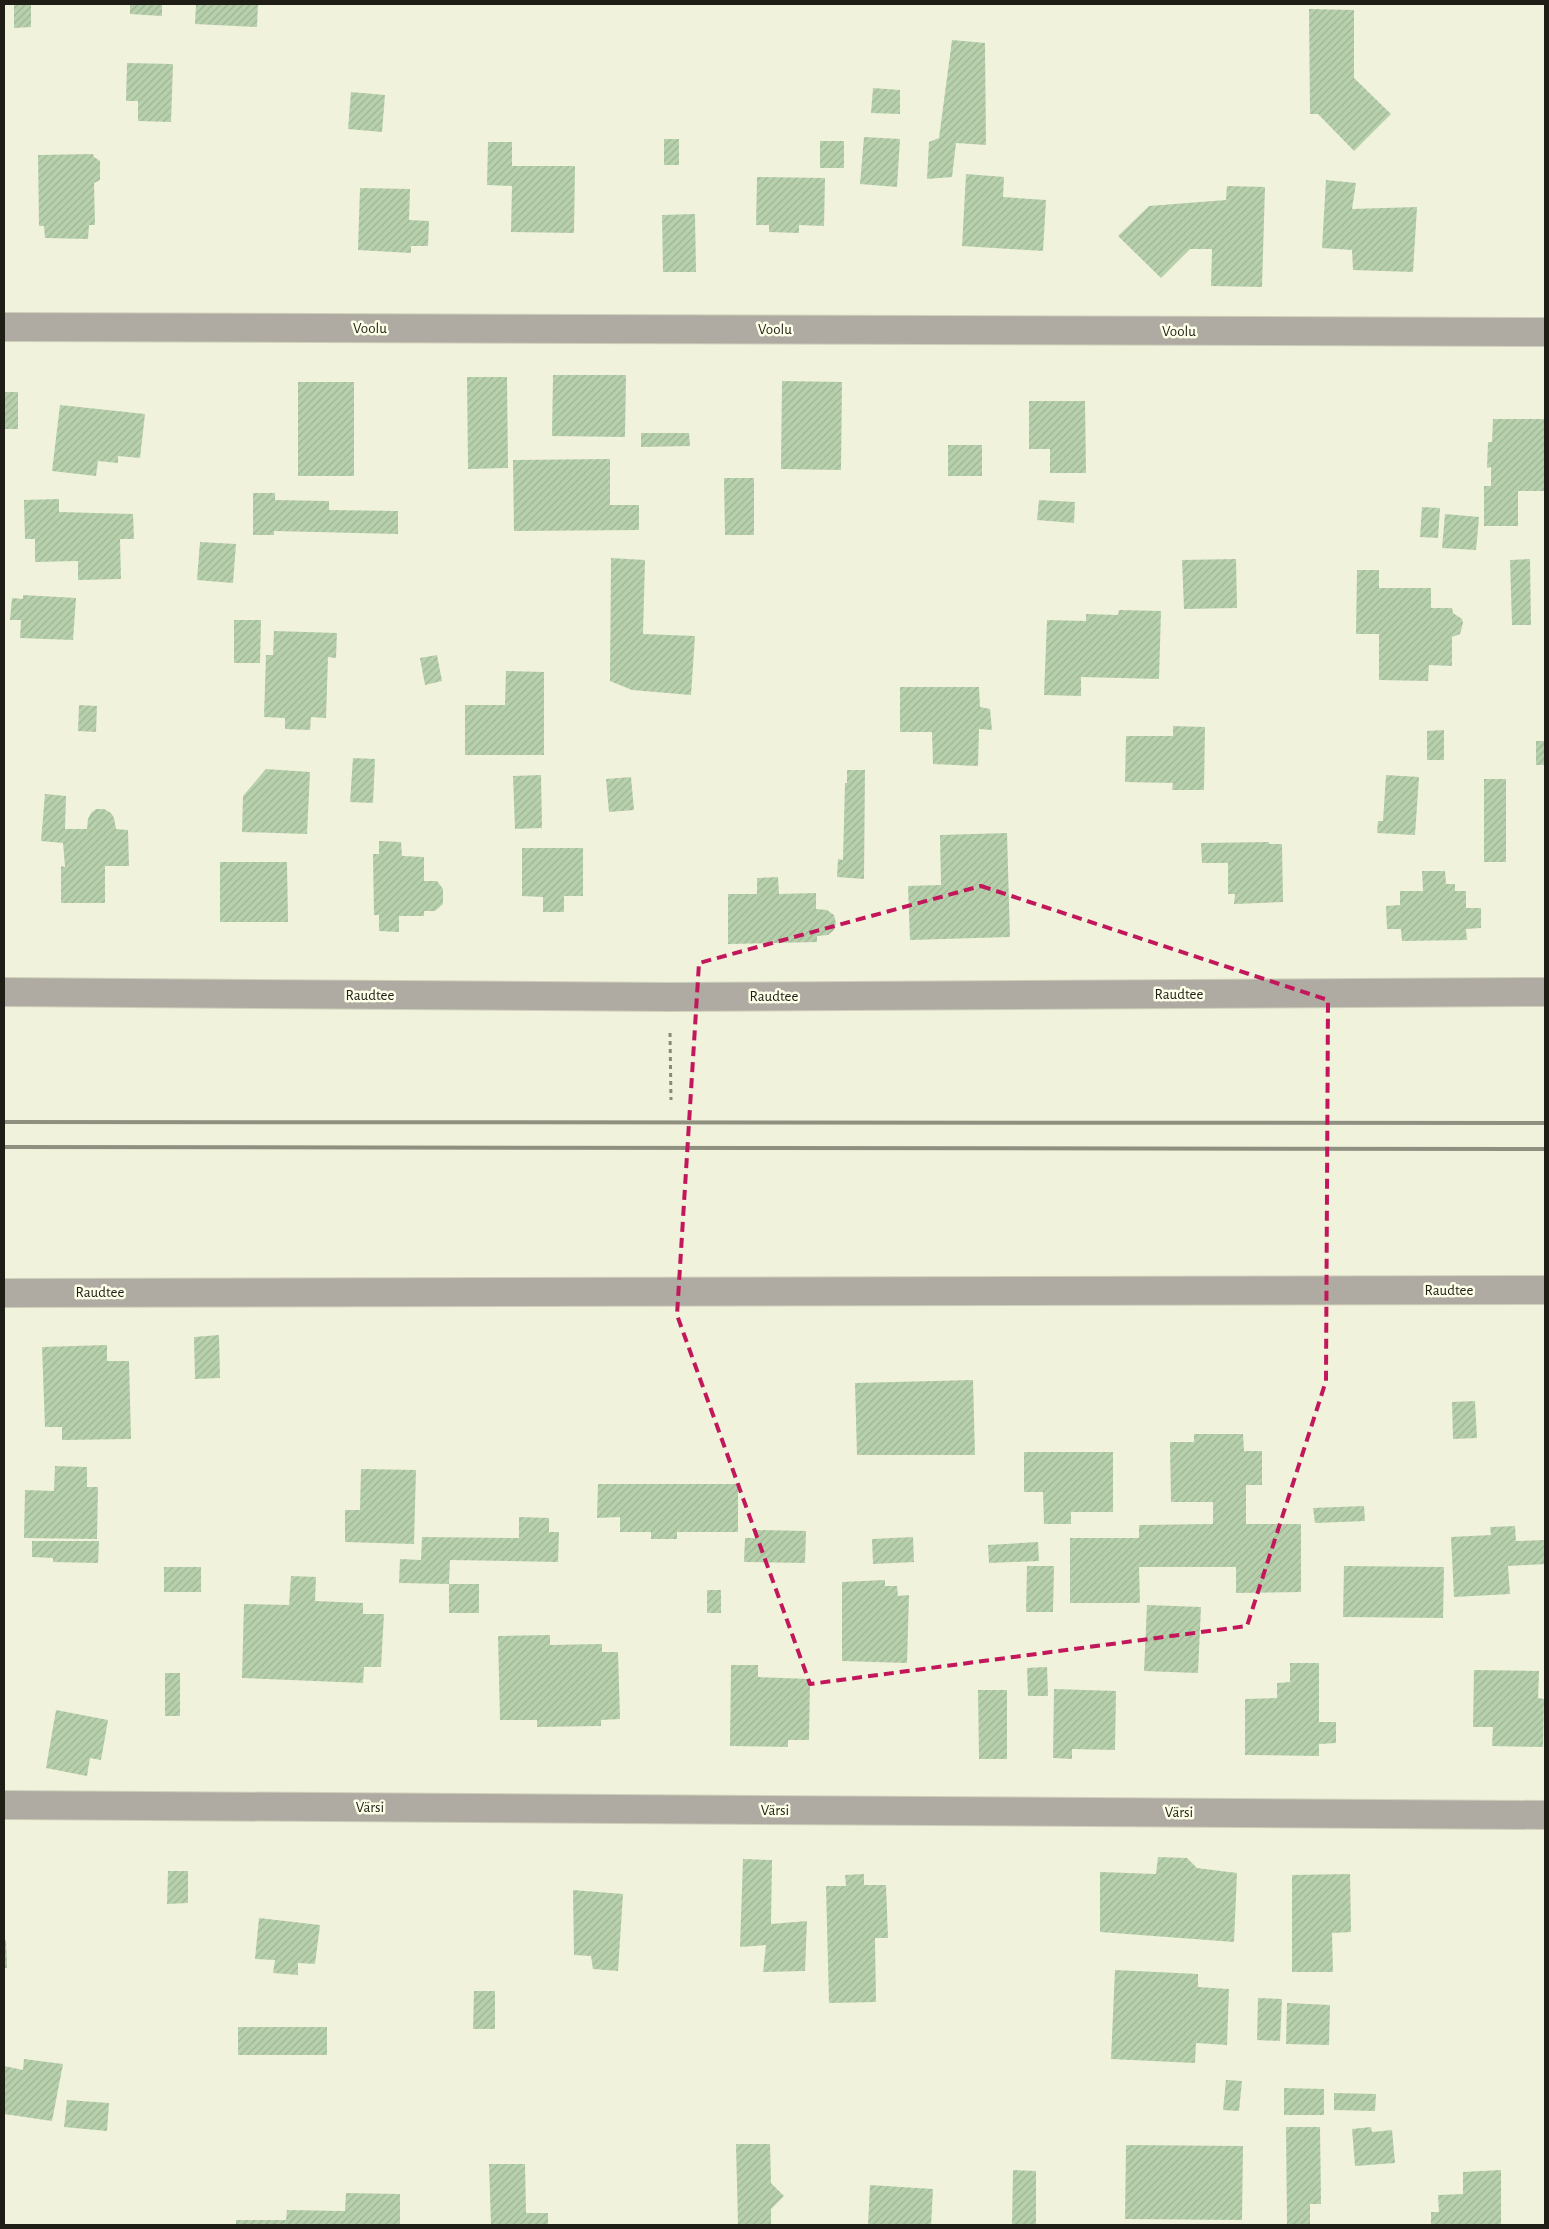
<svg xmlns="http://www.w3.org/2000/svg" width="1549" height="2229" viewBox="0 0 1549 2229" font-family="'Alegreya Sans',sans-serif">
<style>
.building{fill:url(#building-hatch)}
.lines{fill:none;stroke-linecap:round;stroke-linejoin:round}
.minor-casing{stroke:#cfd0bb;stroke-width:30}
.path{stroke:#898a7a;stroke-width:3;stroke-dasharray:4 4;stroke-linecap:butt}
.minor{stroke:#b0aba2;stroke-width:28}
.rail{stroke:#8f9080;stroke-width:4}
.marked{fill:none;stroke:#c2185b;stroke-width:4;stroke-dasharray:10 6;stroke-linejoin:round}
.labels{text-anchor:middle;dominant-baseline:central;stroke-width:5;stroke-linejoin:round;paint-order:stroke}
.street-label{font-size:15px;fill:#1e1e16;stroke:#feffe8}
</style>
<defs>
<pattern id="building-hatch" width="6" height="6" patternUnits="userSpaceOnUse" patternTransform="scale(1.25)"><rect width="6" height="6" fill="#b8d1ad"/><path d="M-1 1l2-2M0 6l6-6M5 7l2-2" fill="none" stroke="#9eb394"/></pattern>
</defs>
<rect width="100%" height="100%" fill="#f1f2db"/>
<path class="building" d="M14 4H31V27L14 28Z
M130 4H162V16L130 14Z
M196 4H258L257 27 195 24Z
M1309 9 1354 10V78L1391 114 1354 151 1318 114H1310Z
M952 40 985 43 986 145 956 143 952 177 927 179 929 142 939 138Z
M127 63 173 64 171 122 138 121V101H126Z
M873 88 900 90V114L871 113Z
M351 92 385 95 382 132 348 129Z
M864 137 900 139 897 187 860 184Z
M664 139H679V165H664Z
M820 141H844V168H820Z
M488 142H512V166H575L574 233 511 232 512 186 487 185Z
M93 154 94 157 100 161V180L94 183 95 225H89L88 239 45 238 44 226H39L38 155Z
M966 174 1004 177 1003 197 1046 200 1043 251 962 246Z
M757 177 825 178 824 226 799 225V233L769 232V225H756Z
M1326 180 1356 183 1352 209 1417 207 1413 272 1353 270 1352 250 1322 248Z
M1227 186 1265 187 1262 287 1211 286 1212 249H1190L1161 278 1118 236 1149 206 1226 200Z
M360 188 410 189 409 220 429 221 428 246H411V253L358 250Z
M695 214 696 272H663L662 215Z
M553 375H626L625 437 552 436Z
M467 377H507L508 468 468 469Z
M782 381 842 382 841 470 781 469Z
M298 382H354V476H298Z
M4 392H18V429H4Z
M1029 401H1085L1086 473H1050V449H1029Z
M60 405 145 414 140 458 118 456V463L98 461 96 476 52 471Z
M1493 419H1545V491H1518V526H1484V486H1491V467L1487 468 1488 442H1492Z
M641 433H689L690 446 641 447Z
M948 445H982V476H948Z
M610 459V505H639V530L514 531 513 460Z
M724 478H754V535H725Z
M253 493H275V500L329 501V510L398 511V534L274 531V535H253Z
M59 499V512L133 514 134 539H120L121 579 78 580V561L35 562V539H25L24 500Z
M1039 500 1075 502 1074 523 1037 520Z
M1422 507 1440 508 1438 538 1420 537Z
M1445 514 1479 517 1476 550 1442 548Z
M200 542 236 544 233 583 197 580Z
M611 558 645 560 643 634 695 636 691 695 632 690 610 681Z
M1236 559 1237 608 1184 609 1182 560Z
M1530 559 1531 625H1512L1510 560Z
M1357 570H1379V588H1431V608H1452L1453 613 1462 619 1463 623 1460 634 1452 637V666L1429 665 1428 681 1379 680V634H1356Z
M23 595 76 598 73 640 20 638 21 620H10L12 598 23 599Z
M1119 610 1161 611 1159 679 1081 677V696L1044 695 1047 620 1086 621V614L1118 615Z
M234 620H261L260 663H234Z
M274 631 337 633 336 658 328 657 326 718 311 717 310 730 285 729V718L264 717 266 655H273Z
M437 655 442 681 425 685 420 658Z
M506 671 544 672V755H465V705H505Z
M900 687H979L980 707 990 709 992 730 979 729 978 766 933 764 932 732H900Z
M79 705 97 706 96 732 78 731Z
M1173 726 1205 727 1204 790H1172L1173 783 1125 782 1126 736H1173Z
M1444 730V760H1427V731Z
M1536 741H1545V765H1536Z
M353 758 375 759 373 803 350 802Z
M266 769 310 772 307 834 242 832 243 796Z
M847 770H865L864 879 837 877 838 859 843 860 845 783H847Z
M541 775 542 828 515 829 513 776Z
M1386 775 1419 777 1415 835 1377 833 1378 821H1383Z
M631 777 634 810 609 812 606 779Z
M1484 779H1506V862H1484Z
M45 794 66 796 65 829H87L88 819 91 813 96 809H104L111 813 114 818 116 829 128 830 129 866H105V903H61V866L65 867 63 843 41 841Z
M1007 833 1010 937 910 940 908 886 941 885 940 835Z
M379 841 401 842 402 856 424 857V881H437L443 889V904L435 911H424V916H399V932L379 931V915H374L373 854H379Z
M1269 842V844H1282L1283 902 1234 904 1235 894H1228V863H1202L1201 843Z
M522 848H583V896H564V912H543V897L522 896Z
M220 862H287L288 922H220Z
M1422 871H1445L1446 884H1455V891H1466V908H1481V928L1466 929 1467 940 1402 941 1401 929H1387L1386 906 1400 905V891H1423Z
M778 877 779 894 816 893V909L827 910 834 915 836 923 834 930 828 935 817 936V942L728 944V894H757V878Z
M219 1335 220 1378 195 1379 194 1337Z
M107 1345V1361H129L131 1439 62 1440V1427H45L42 1347Z
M973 1380 975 1455H857L855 1383Z
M1475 1401 1477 1438 1453 1439 1452 1402Z
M1194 1434H1243L1244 1451H1262V1485H1246V1524H1301V1592L1236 1593V1567H1139L1140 1603H1070V1538H1139V1525L1213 1524V1502H1171L1170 1442H1194Z
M1024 1452H1113V1512H1071V1524H1044L1043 1492H1024Z
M55 1466 87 1467V1487H98L97 1539 24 1538 25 1490 54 1491Z
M361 1469 416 1470 414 1544 345 1542V1510H360Z
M598 1484H738V1532H677V1539H651V1532H620V1517L597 1518Z
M1364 1506 1365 1521 1315 1523 1313 1508Z
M519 1517 549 1518V1532H559L558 1562 450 1560 449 1584 399 1583 400 1559 421 1560 422 1537 519 1538Z
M1515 1526 1516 1541 1545 1540V1564L1508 1566 1510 1594 1454 1597 1451 1537 1491 1535 1490 1527Z
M756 1530 806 1531 805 1563 744 1562 745 1538H756Z
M913 1537 914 1562 873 1564 872 1539Z
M32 1541H99L98 1563 53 1562V1558L32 1557Z
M1038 1542 1039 1561 989 1563 988 1545Z
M1027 1566H1054L1053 1612H1026Z
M1344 1566 1444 1567 1443 1618 1343 1617Z
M164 1567H201V1592H164Z
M291 1576 316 1577 315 1601 363 1603V1614H384L381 1667H364L363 1683 242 1678 244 1604 289 1605Z
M885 1580V1586H897L898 1596 909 1595 907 1663 842 1661V1582Z
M449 1584H479V1613H449Z
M707 1590H721V1613H707Z
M1147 1605 1201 1607 1198 1673 1144 1671Z
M550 1635V1645L602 1644V1652H618L620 1719 601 1720V1726L537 1727V1720H500L498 1636Z
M1290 1663H1319V1722H1336V1743L1319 1744V1756L1245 1755V1699L1277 1698V1683L1290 1682Z
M731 1665H758V1677L810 1679 809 1740H788V1747L730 1746Z
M1047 1667 1048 1696H1028L1027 1668Z
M1474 1670 1539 1671 1538 1698 1544 1699 1543 1747 1492 1746 1493 1727H1473Z
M165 1673H180V1716H165Z
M1054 1689 1116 1691 1115 1750 1072 1749V1759L1053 1758Z
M978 1690H1007V1759H979Z
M56 1710 108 1720 101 1760 90 1758 87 1776 46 1768Z
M1158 1857 1187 1858 1197 1868 1237 1873 1234 1942 1100 1932V1872L1156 1874Z
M743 1859 772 1860 771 1924 807 1921 805 1971 763 1972 766 1945 740 1947Z
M168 1871H188V1903L167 1904Z
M864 1874V1885H886L888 1938H875L876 2002 829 2003 826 1886H846L845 1875Z
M1350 1874 1351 1932 1332 1933 1333 1972H1292V1875Z
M573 1890 623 1894 618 1971 593 1969 591 1956 574 1955Z
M259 1918 320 1925 315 1964 298 1963V1975L273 1973 275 1960 255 1959Z
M4 1940H6L7 1968H4Z
M1115 1970 1198 1974V1987L1229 1989 1227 2045 1196 2043 1195 2063 1111 2059Z
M474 1991H495V2029H473Z
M1258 1998 1282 1999 1280 2041 1257 2040Z
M1287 2003 1330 2005 1329 2045 1286 2044Z
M238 2027H327V2055H238Z
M24 2059 63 2064 52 2121 4 2114V2066L23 2070Z
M1226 2080 1242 2081 1239 2111 1223 2110Z
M1284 2088 1324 2089V2115H1284Z
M1334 2093 1376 2094 1375 2111 1334 2110Z
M67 2100 109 2103 107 2131 64 2127Z
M1286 2127H1320L1321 2204H1310V2225H1287Z
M1371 2127 1372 2132 1392 2130 1395 2163 1355 2166 1352 2129Z
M736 2144H770L771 2183 784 2196 771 2209V2225H738Z
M1126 2145 1243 2146 1242 2220 1125 2219Z
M489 2164H525L526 2213H548V2225H491Z
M1013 2170 1036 2171V2225H1012Z
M1501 2170V2225H1431V2212H1439L1438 2195 1463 2194V2172Z
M870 2185 933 2189 931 2225H868Z
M346 2193 400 2194V2225H236V2220H286L287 2210 345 2211Z"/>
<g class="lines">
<g class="minor-casing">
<path id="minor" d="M4 327 1545 332
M4 992 670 997 1545 992
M4 1293 1545 1290
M4 1805 1545 1815"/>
</g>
<path class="path" d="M670 1033 671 1100"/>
<use href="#minor" class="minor"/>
<path class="rail" d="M4 1122 1545 1123
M4 1147 1545 1149"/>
</g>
<path class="marked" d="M981 886 1328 1000 1326 1381 1247 1626 810 1684 677 1315 699 963Z"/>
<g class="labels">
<g class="street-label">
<text x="370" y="328">Voolu</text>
<text x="775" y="329">Voolu</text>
<text x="1179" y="331">Voolu</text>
<text x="1179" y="994">Raudtee</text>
<text x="370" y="995">Raudtee</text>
<text x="774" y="996">Raudtee</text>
<text x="1449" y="1290">Raudtee</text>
<text x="100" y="1292">Raudtee</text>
<text x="370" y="1807">Värsi</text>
<text x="775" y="1810">Värsi</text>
<text x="1179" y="1812">Värsi</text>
</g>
</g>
<rect width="1549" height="2229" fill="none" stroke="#1e1e16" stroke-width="10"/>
</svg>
